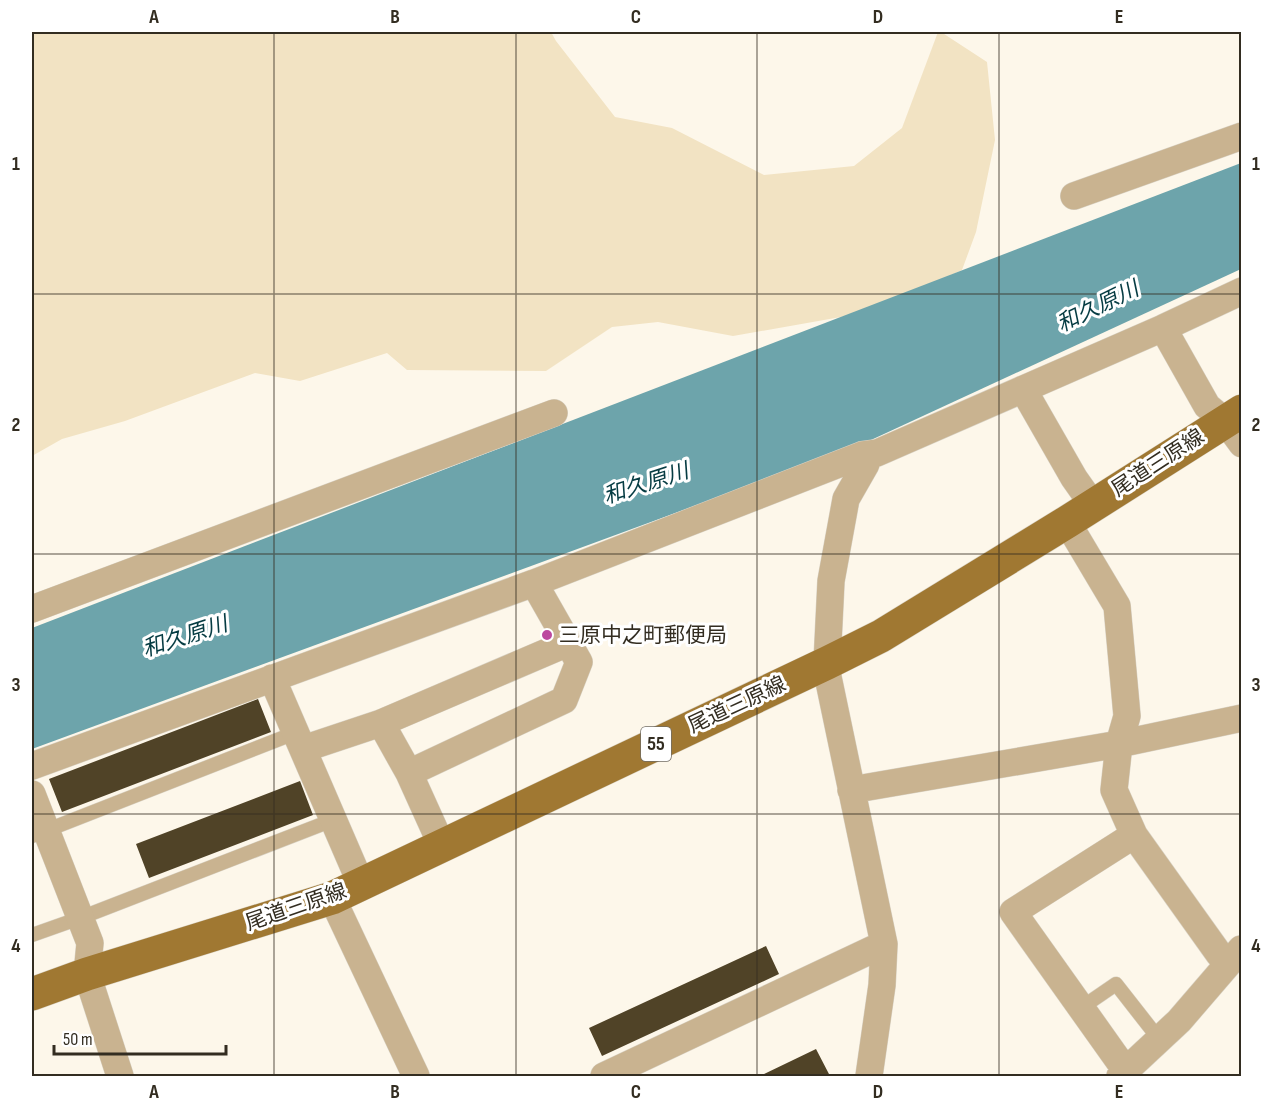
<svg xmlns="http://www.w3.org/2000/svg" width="1273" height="1108" viewBox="0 0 1273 1108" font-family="'Sofia Sans Condensed','Noto Sans JP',sans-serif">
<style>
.green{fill:#f2e3c3}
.water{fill:#6da4ab}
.building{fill:#504327}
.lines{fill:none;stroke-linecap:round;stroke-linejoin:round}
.lane-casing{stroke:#d9d3c6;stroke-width:15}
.street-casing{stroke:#d9d3c6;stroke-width:28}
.primary-casing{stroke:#d9d3c6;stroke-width:34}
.lane{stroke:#c9b390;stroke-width:14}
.street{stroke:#c9b390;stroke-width:27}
.primary{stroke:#a07832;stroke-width:33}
.grid{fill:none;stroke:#332d21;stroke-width:1.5;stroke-opacity:0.55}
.poi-dot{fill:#bc48a0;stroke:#fff;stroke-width:2}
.labels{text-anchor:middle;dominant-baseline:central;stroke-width:6;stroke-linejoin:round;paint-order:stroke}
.shield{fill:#fff;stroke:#706c64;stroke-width:1.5}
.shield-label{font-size:20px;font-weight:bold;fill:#332d21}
.street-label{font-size:21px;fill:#332d21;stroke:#fff}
.poi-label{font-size:21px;fill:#332d21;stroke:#fff;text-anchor:start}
.water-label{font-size:22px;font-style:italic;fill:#063c43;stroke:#fff}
.neatline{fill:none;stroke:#332d21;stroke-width:2}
.grid-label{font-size:20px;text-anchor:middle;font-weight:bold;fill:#332d21}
</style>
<rect width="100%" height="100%" fill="#fdf7ea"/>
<path class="green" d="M32 32H551L556 41 615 117 672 128 764 175 854 166 902 128 938 32H941L987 62 995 140 976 232 962 270 869 312 733 336 658 322 612 327 546 371 407 370 387 353 300 381 255 373 125 421 62 439 32 456Z"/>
<path class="water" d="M1241 163V269L858 446 32 749V628Z"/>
<path class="building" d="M258 699 271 732 62 812 49 779Z
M300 781 313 815 149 878 136 844Z
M766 946 779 974 602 1056 589 1028Z
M816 1049 830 1076H760Z"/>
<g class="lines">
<g class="lane-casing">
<path id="lane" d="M32 836 295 733
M32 935 80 918 333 820
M1081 1008 1116 984 1159 1039"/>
</g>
<g class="street-casing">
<path id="street" d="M1074 196 1242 136
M1163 328 1207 406 1225 421 1242 444
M1023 389 1074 478 1093 505
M862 455 866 464 846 499 831 581 827 663 828 677 884 944 882 985 869 1076
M1067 522 1117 606 1127 716 1119 744 1114 790 1134 835 1219 954 1230 962
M32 609 554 413
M272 678 361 884
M381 723 409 773 442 846
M303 749 381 723 568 643
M32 766 534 583 862 455 877 453 1163 328 1242 291
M409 773 564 700 579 662 534 583
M851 790 1119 744 1242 718
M32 794 90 943 87 974 120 1076
M332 898 416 1076
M1126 1071 1013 912 1134 835
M604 1076 884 944
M1120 1076 1179 1021 1241 949"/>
</g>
<g class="primary-casing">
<path id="primary" d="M32 994 87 974 332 898 827 663 881 636 1067 522 1242 411"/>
</g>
<use href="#lane" class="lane"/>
<use href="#street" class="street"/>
<use href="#primary" class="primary"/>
</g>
<path class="grid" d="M274 32V1076M516 32V1076M757 32V1076M999 32V1076M32 294H1242M32 554H1242M32 814H1242"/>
<circle class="poi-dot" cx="547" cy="635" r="6"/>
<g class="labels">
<rect class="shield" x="641" y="727" width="30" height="34" rx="4.5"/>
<g class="shield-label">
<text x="656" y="744">55</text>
</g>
<g class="street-label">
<text transform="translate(1158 463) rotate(-33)">尾道三原線</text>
<text transform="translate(737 705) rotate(-25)">尾道三原線</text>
<text transform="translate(296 907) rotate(-19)">尾道三原線</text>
</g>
<g class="poi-label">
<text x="559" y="635">三原中之町郵便局</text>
</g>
<g class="water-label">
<text transform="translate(1098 307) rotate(-26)">和久原川</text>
<text transform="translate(646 484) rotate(-18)">和久原川</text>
<text transform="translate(185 637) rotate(-18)">和久原川</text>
</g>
</g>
<rect width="1273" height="1108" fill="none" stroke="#ffffff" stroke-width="66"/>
<path d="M54 1045v9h172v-9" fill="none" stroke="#332d21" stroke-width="3"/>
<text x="63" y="1045" font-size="18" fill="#332d21" stroke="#ffffff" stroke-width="4.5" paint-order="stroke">50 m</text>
<rect x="33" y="33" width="1207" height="1042" class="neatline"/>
<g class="grid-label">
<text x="154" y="23">A</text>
<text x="395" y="23">B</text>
<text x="636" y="23">C</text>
<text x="878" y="23">D</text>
<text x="1119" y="23">E</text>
<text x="16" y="170">1</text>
<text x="1256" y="170">1</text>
<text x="16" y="431">2</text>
<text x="1256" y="431">2</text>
<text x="16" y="691">3</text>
<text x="1256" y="691">3</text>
<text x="16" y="952">4</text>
<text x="1256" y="952">4</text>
<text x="154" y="1098">A</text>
<text x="395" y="1098">B</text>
<text x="636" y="1098">C</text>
<text x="878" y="1098">D</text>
<text x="1119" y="1098">E</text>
</g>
</svg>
